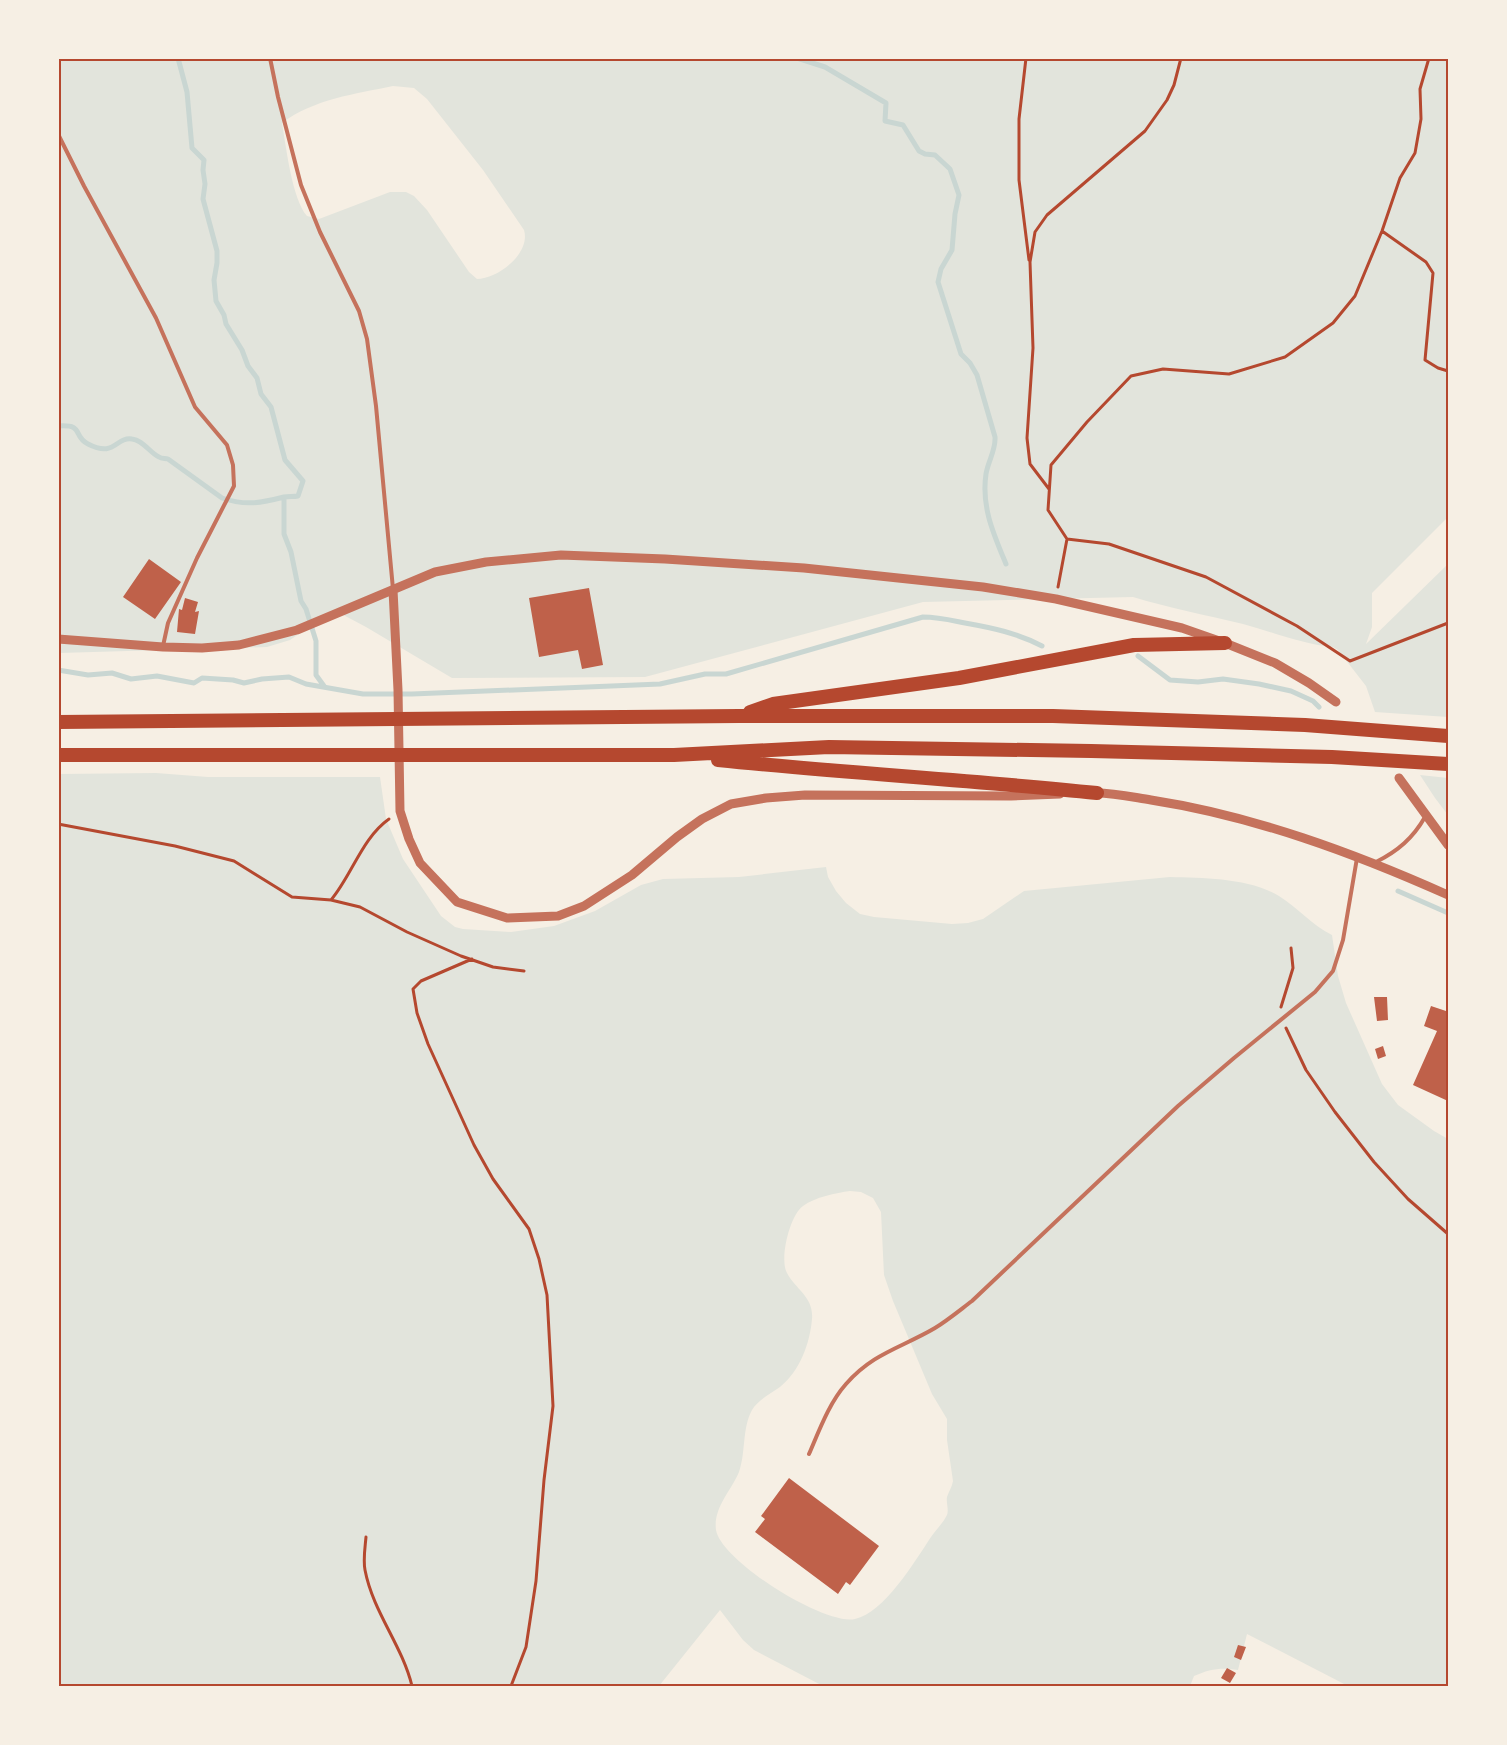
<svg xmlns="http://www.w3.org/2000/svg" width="1507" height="1745" viewBox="0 0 1507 1745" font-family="'Asap Condensed',sans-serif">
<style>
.green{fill:#e2e4dc;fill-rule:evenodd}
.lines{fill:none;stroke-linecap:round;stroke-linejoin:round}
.stream{stroke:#c9d6d2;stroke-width:5}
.building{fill:#bf614a}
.path{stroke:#b5482f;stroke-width:3}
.service{stroke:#c5725c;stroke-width:4}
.tertiary{stroke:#c5725c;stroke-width:9}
.motorway{stroke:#b5482f;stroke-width:14}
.neatline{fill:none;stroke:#b5482f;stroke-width:2}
</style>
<rect width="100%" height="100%" fill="#f6efe4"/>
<path class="green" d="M58 59H1448V517L1372 593V627L1366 644 1448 564V717L1375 712 1366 686 1338 650 1333 647C1301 644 1273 632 1243 624 1206 615 1169 608 1133 597L923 602 645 677 452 678 366 627 334 610 290 640 267 647 59 653ZM393 86 414 88 427 99 483 170 524 230C531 253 498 279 477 279L469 272 427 210 414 196 406 192H390L319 219 307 216C292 199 286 146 282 123 314 99 355 94 393 86Z
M156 773 208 777H380L386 819 403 859 441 916 455 927 463 929 511 932 554 926 595 911 641 885 663 879 739 877 826 867 828 877 836 891 846 903 860 914 874 917 952 924 968 923 983 919 1024 891 1170 877C1205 878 1249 878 1279 896 1298 908 1312 925 1332 935L1338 976 1346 1003 1382 1084 1398 1105 1434 1131 1448 1139V1686H1348L1247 1634 1238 1670C1222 1667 1209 1669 1194 1676L1190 1686H823L754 1650 743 1640 720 1610 659 1686H59V774ZM850 1191 861 1192 873 1198 881 1212 884 1275 893 1301 932 1394 947 1419V1440L953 1481C952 1487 949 1491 947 1497 946 1503 949 1510 947 1515 943 1523 936 1530 931 1537 915 1561 884 1613 855 1619 825 1626 721 1561 716 1530 713 1508 731 1491 739 1472 746 1452 742 1428 752 1410 758 1400 770 1394 780 1387 800 1371 810 1343 812 1319 814 1297 796 1290 787 1273 779 1259 790 1215 803 1206 815 1197 836 1193 850 1191Z
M1420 775 1448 778V815L1435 798Z"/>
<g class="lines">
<path class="stream" d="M797 58 825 67 886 103 885 121 903 125 919 151 925 154 935 155 950 169 959 195 955 214 952 250 941 269 938 282 961 354 970 363 977 375 995 437C996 450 988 461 986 474 981 507 994 535 1006 564
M58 426C85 424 72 436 88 444 115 458 115 437 132 439 143 440 150 453 159 457 162 459 165 458 168 459L222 498C245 506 261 503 284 497 289 496 293 497 298 496L303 481 285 460 271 407 261 394 257 378 248 366 242 350 226 324 224 315 216 301 214 280 217 263V251L203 199 205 184 203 170 204 160 192 148 187 92 178 58
M284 497V534L291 552 301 601 306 609 316 641V675L324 686
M1138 656 1170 680 1198 682 1223 679 1259 684 1291 691 1313 701 1319 707
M58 670 88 675 112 673 131 679 157 676 194 683 202 678 233 680 244 683 262 679 289 677 306 684 363 694H412L660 684 705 674H726L923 617C938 617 950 620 965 623 993 628 1017 633 1042 646
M1398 891 1448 913"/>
</g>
<path class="building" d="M149 559 181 582 155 619 123 597Z
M589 588 603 665 582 669 578 650 539 657 529 598Z
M185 598 198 602 195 612 199 611 195 634 177 632 179 609 182 610Z
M1374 997H1387L1388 1020 1377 1021Z
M1448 1004V1101L1413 1085 1437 1031 1424 1026 1431 1006 1446 1011Z
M1383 1046 1386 1056 1378 1059 1375 1049Z
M789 1478 879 1546 850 1585 846 1582 838 1594 755 1532 765 1519 761 1516Z
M1238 1645 1246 1647 1241 1660 1234 1657Z
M1227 1668 1236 1673 1230 1683 1221 1678Z"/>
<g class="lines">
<path class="path" d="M1026 58 1019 119V180L1029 260
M1382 231 1426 262 1433 273 1425 360 1438 368 1448 371
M1049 489 1030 464 1027 438 1033 348 1030 262 1035 232 1047 215 1145 131 1167 100 1174 85 1181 58
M1067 539 1109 544 1206 577 1297 626 1350 661 1448 623
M1058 587 1067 539 1048 510 1051 465 1087 422 1131 376 1163 369 1229 374 1285 357 1333 323 1355 296 1382 231 1400 178 1415 153 1421 119 1420 89 1429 58
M58 824 175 846 234 861 292 897 331 900C352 875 362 838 389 819
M331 900 360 907 407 932 461 956 493 967 524 971
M472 959 421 981 413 989 417 1013 428 1044 474 1145 493 1179 529 1229 539 1259 547 1295 553 1406 544 1480 536 1581 526 1647 511 1686
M1281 1007 1293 968 1291 948
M1286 1028 1306 1070 1335 1112 1374 1162 1408 1199 1448 1234
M366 1537C365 1548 363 1560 365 1570 373 1612 402 1645 412 1686"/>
<path class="service" d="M270 58 278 97 301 185 320 232 359 311 367 339 376 406 393 589
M58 134 84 186 156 318 195 407 227 445 233 465 234 486 197 558 168 623 163 646
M1376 862C1398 851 1413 838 1425 817
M809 1454C819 1431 829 1403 846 1384 873 1353 901 1348 935 1328 948 1320 960 1310 972 1301L1178 1106 1234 1058 1315 992 1333 971 1343 940 1357 858"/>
<path class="tertiary" d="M393 590 398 690 400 811 409 839 420 863 457 902 507 918 558 916 584 906 632 875 677 837 702 819 731 804 766 798 805 795 1011 796 1060 794
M58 639 163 647 202 648 239 645 297 630 435 572 486 562 561 555 665 559 804 568 983 587 1056 599 1182 628 1225 643 1275 663 1309 683 1336 702
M1399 778 1448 845
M1092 793C1111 792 1132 797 1151 800 1254 816 1354 853 1448 895"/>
<path class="motorway" d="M750 712 773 704 959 678 1134 645 1225 643
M58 722 739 716H1053L1305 725 1448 736
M58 755H674L829 747 1091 751 1332 757 1448 764
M718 760C844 773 971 780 1097 793"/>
</g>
<rect width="1507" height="1745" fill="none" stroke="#f6efe4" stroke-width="120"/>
<rect x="60" y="60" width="1387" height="1625" class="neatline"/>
</svg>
